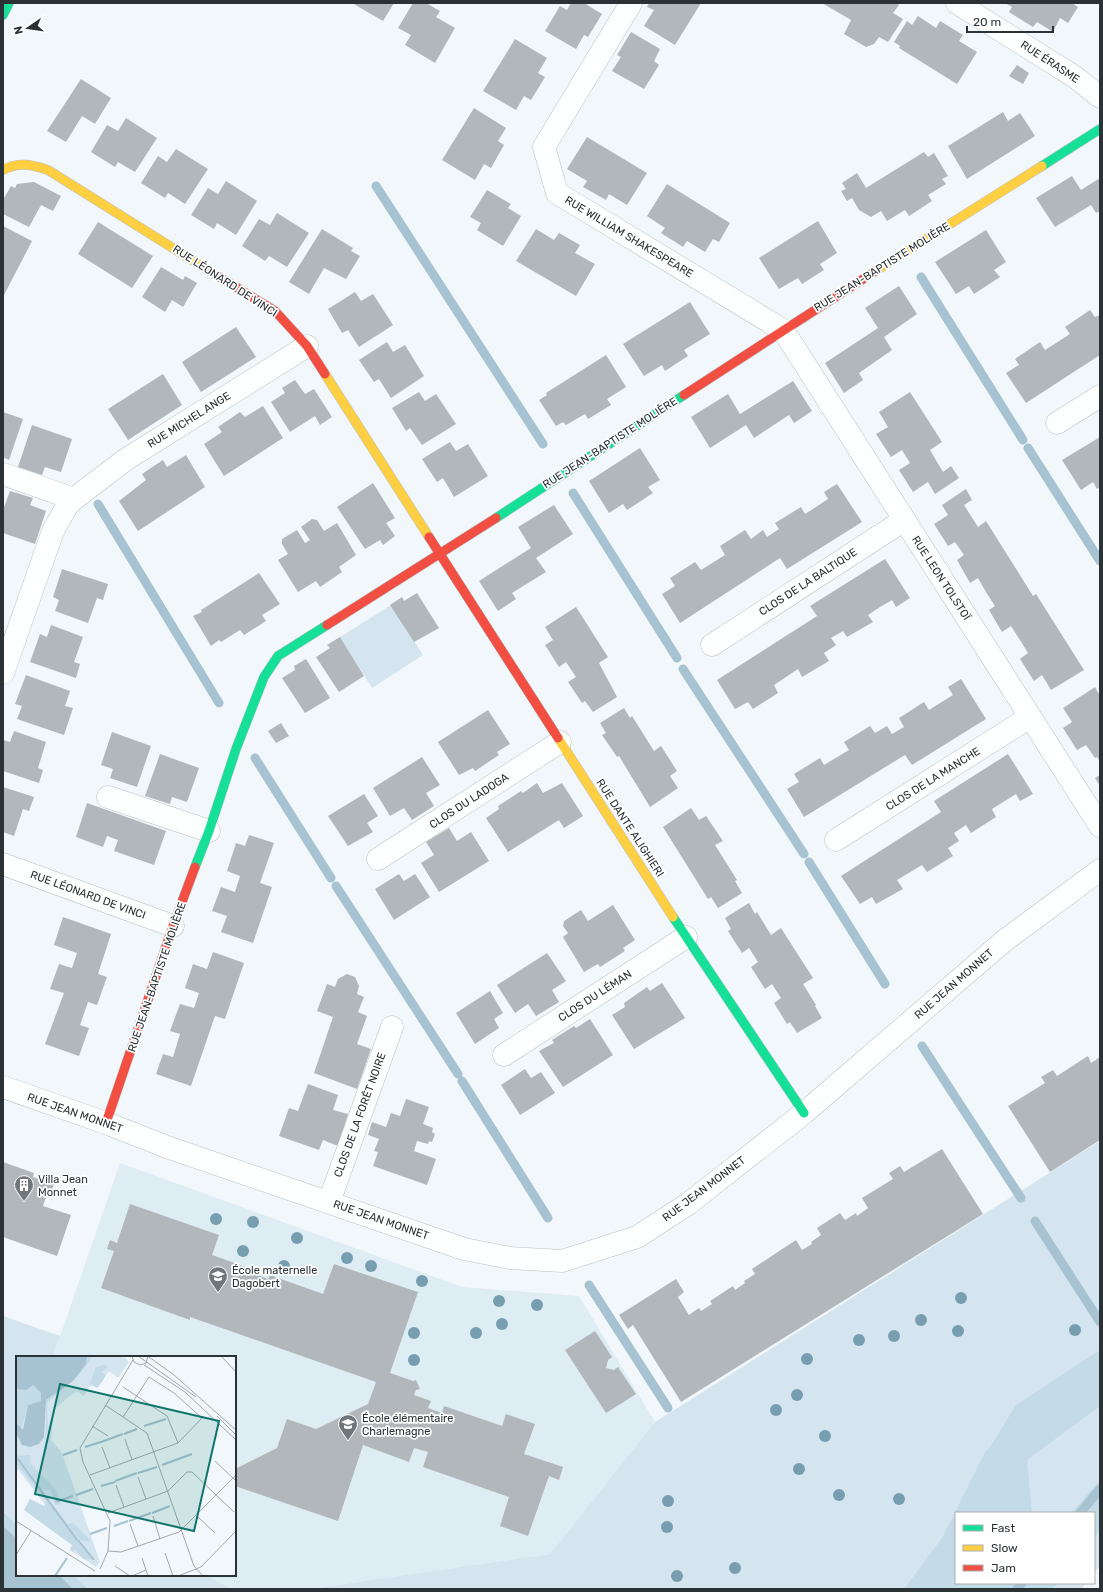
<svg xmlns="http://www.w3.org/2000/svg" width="1103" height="1592" viewBox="0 0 1103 1592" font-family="Rubik,sans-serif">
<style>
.built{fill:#deecf4}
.green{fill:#d5e5ef}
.forest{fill:#c3dae7}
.water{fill:#a7c2d1}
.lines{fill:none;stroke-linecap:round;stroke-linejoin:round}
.stream{stroke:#a7c2d1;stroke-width:9}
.building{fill:#b1b7bb}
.street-casing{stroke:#bac0c3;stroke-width:23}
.fast-casing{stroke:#bac0c3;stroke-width:10}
.slow-casing{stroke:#bac0c3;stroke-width:10}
.jam-casing{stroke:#bac0c3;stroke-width:10}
.street{stroke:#fdfefe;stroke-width:22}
.fast{stroke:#16e098;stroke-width:9}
.slow{stroke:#ffcf43;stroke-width:9}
.jam{stroke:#f24e42;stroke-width:9}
.tree{fill:#779eb0}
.labels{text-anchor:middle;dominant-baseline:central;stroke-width:3.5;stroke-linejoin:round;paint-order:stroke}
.street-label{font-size:11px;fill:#2b3236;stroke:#fff}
.poi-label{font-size:11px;fill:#2b3236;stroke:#fff;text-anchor:start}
.inset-river{fill:none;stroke:#a7c2d1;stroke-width:2}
.inset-road{fill:none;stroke:#a2a8ac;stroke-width:1}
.view{fill:#0f766e;fill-opacity:0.15;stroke:#0f766e;stroke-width:2}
.inset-edge{fill:none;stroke:#2b3236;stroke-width:2}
</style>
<rect width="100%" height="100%" fill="#f1f7fb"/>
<path class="built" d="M120 1163 462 1287 579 1296 655 1422 550 1554 310 1589H233L204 1575H235V1357H53Z"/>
<path class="green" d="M391 605 423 655 372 688 340 637Z
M1100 1141V1566L1094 1573V1513H956V1583H1086L1081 1589H310L550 1554 655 1422Z
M3 1316 60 1336 53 1357H17V1575H204L233 1589H3Z"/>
<path class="forest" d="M1100 1350V1406L1027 1460 1032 1513H956V1583H1058L1053 1589H904L942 1538 985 1452 990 1447 1016 1405Z
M1100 1480V1530L1094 1538V1513H1071Z
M3 1512 17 1525V1539L3 1526Z
M59 1575H73L88 1589H73Z"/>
<path class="water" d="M3 1526 17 1539V1575H59L73 1589H3Z"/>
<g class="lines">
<path class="stream" d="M376 186 543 444
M921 277 1023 440
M1028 448 1100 561
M573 493 677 658
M98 504 219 703
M683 669 804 854
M255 758 331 878
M809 862 885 984
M336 886 458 1074
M922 1046 1021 1198
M462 1081 548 1218
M1035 1221 1100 1322
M589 1285 668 1408
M1080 1513 1100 1489
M1017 1589 1022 1583"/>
</g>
<path class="building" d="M352 3H394L383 21Z
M413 3H426L440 11 436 17 455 28 435 63 405 45 411 35 398 28Z
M571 3H584L602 14 588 37 584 35 576 49 545 31 560 6 567 10Z
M649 3H701L675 45 644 26 654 10 647 7Z
M822 3H896L899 5 893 13 903 19 888 42 879 37 874 44 866 47 844 34 851 20Z
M1005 3H1072L1078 7 1068 23 1060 18 1053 32 1037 22 1033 27 1009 12 1012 7Z
M918 16 936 28 940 21 963 35 959 41 977 52 957 84 899 48 900 46 894 42 907 21 912 25Z
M631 32 660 49 654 61 659 65 644 89 612 71 621 57 617 55Z
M515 39 547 58 538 73 545 77 539 87 531 100 524 96 516 110 483 91Z
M1017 65 1029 73 1023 84 1009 76Z
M81 79 111 98 95 124 82 116 66 142 47 131Z
M474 108 506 128 498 141 504 145 491 168 484 164 475 180 442 160Z
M1003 112 1008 121 1020 113 1035 136 967 179 948 146Z
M126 118 157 138 135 172 118 162 115 167 91 152 107 125 118 131Z
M587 137 647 173 627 205 609 194 606 200 583 187 587 181 567 169Z
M176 149 208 169 185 204 168 193 165 198 141 183 158 156 167 162Z
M924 152 928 157 934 153 948 176 942 179 946 184 928 195 932 201 909 216 905 210 887 221 881 211 871 217 859 210 852 198 847 201 841 191 846 189 842 183 857 173 866 188Z
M1072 176 1081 190 1100 178V211L1096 213 1091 205 1055 227 1036 198Z
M226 181 257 201 236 235 217 223 214 229 191 215 208 188 218 194Z
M34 182 61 196 53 211 41 205 29 227 3 214V200L11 186 15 188 17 184Z
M667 184 730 223 719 242 713 239 705 252 687 241 683 247 661 233 665 228 647 216Z
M487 190 511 204 508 208 521 216 503 246 477 230 481 223 470 217Z
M277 213 309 233 287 267 269 256 265 261 242 246 259 219 270 225Z
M818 221 837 253 820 264 824 270 802 284 798 278 779 289 759 258Z
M98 222 153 256 132 288 78 254Z
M3 226 32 241 3 297Z
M322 229 353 248 351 251 360 256 346 279 324 268 309 294 289 282Z
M536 229 554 240 559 233 580 245 575 253 595 264 576 296 516 261Z
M986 230 1006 262 994 270 1000 277 974 294 969 286 956 294 935 262Z
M161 267 183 280 185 276 197 283 183 307 172 300 165 312 142 297Z
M899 286 917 314 884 337 892 350 859 373 863 380 844 393 825 363 878 328 865 308Z
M355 292 361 301 373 294 393 325 359 347 348 330 342 333 328 309Z
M690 302 710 334 684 350 688 356 665 371 662 365 644 376 623 344Z
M1090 310 1095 317 1100 315V355L1026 403 1006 373 1019 365 1015 359 1040 342 1045 350 1070 334 1065 327Z
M236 327 256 357 201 392 182 362Z
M387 342 393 352 405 345 424 376 391 398 379 379 374 382 359 360Z
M606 355 626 387 607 399 611 405 588 419 585 414 566 425 563 422 556 426 539 400 547 395 546 393Z
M163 374 182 405 128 440 108 409Z
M295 380 305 394 314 389 332 417 320 425 315 416 290 432 271 402 285 393 282 388Z
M793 381 812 411 794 423 789 415 754 438 746 425 710 448 691 417 728 394 740 414Z
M419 392 425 401 436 394 456 424 422 445 410 428 406 431 392 408Z
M910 392 942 442 930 450 943 472 951 466 959 478 935 494 928 482 913 492 899 470 910 463 902 450 891 457 876 434 888 427 879 412Z
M263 406 283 438 224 476 204 444 222 432 218 427 240 412 245 417Z
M3 412 23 419 9 460 3 457Z
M32 425 72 439 61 472 45 467 42 475 18 467Z
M1100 437V487L1097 489 1093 482 1081 490 1062 460Z
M450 442 456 451 468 444 488 476 454 497 443 478 437 482 422 459Z
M640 448 660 480 648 487 653 493 627 510 623 504 609 513 589 481Z
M186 455 205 487 138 531 119 501 146 480 142 474 163 460 167 467Z
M373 483 395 518 386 523 395 536 383 545 380 540 365 549 337 507Z
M837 484 862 522 787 569 780 558 680 623 662 594 675 586 670 578 695 562 701 570 725 555 720 546 745 530 751 539 763 530 767 537 779 529 775 523 801 507 805 514 828 499 824 492Z
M966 489 972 500 964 505 978 527 986 521 1033 596 1036 594 1084 670 1051 690 1042 675 1034 681 1020 659 1028 653 1020 640 1011 626 1002 632 989 610 995 606 986 592 978 578 970 583 957 560 964 555 955 542 948 546 934 524 948 515 942 505Z
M10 491 33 498 30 505 46 511 35 544 3 533V510Z
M554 505 573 534 536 558 546 572 512 593 516 599 498 611 479 581 531 548 518 527Z
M312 519 317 520 324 531 337 523 356 555 339 567 342 572 320 587 316 581 298 592 278 560 288 554 282 544V539L297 530 305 543 310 540 301 527Z
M885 559 910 598 896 607 892 600 880 607 868 615 873 622 847 637 843 631 831 638 836 645 824 653 829 661 802 677 798 669 774 685 778 693 753 709 748 702 735 709 717 680 817 616 810 606Z
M62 569 108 584 103 600 97 598 88 623 55 611 59 600 53 597Z
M259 573 280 604 262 615 266 621 244 635 240 630 221 642 219 640 211 646 193 616 202 612 201 610Z
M417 593 439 628 414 642 390 605 402 597 404 601Z
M576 607 608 657 599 663 617 697 593 712 585 701 582 703 568 682 576 677 566 662 559 667 545 645 553 640 545 627Z
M51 625 83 637 74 662 80 664 76 678 30 662 40 634 47 637Z
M340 637 364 676 339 692 316 657 330 648 327 645Z
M306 659 330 698 305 713 282 678 295 670 294 666Z
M26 675 70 691 65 706 73 708 64 735 17 719 22 706 15 704Z
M961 679 986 719 912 765 905 755 804 817 787 789 799 782 794 774 820 758 824 765 849 750 844 742 870 726 875 733 887 726 892 734 904 727 899 718 924 702 929 710 953 695 948 687Z
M1095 687 1100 696V762L1097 757 1095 758 1086 745 1077 750 1063 728 1072 722 1063 708Z
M624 708 630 718 632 716 654 751 661 746 677 771 670 776 678 788 650 807 619 756 617 757 602 735 606 733 600 723Z
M488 710 510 744 497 752 499 755 475 771 473 768 459 775 438 742Z
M281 723 289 736 276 743 268 731Z
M14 731 46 742 38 768 43 770 39 783 3 771V740L10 742Z
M112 732 151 746 137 787 110 778 113 769 101 765Z
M160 754 199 768 187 802 172 797 170 804 145 796Z
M1008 754 1033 794 1020 801 1016 794 992 809 996 817 971 833 966 825 954 833 959 841 948 848 953 856 927 872 922 865 897 880 903 889 876 904 872 897 860 904 841 876 941 812 934 801Z
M422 757 440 785 426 793 434 806 412 820 404 808 390 816 373 788Z
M1100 775V786L1095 778Z
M537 783 543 793 562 783 583 816 564 828 559 820 508 852 486 818 499 809 498 806 521 791 523 793Z
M3 787 34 797 29 811 23 809 14 836 3 832Z
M364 794 378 816 367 823 373 832 348 846 328 816Z
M87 803 166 831 154 865 114 851 118 840 107 836 103 847 76 837Z
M691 808 699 820 706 816 723 841 715 845 737 880 735 881 742 893 718 908 711 897 708 899 663 827Z
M449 828 457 841 471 832 489 861 439 892 421 863 434 855 426 842Z
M249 835 274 843 260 883 272 887 253 943 221 932 227 916 212 911 221 887 235 892 240 876 227 871 236 843 245 846Z
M399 874 404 881 415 874 430 897 394 920 375 889Z
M749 903 755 914 757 912 771 935 781 928 813 978 803 984 816 1005 815 1006 822 1018 797 1033 790 1022 787 1024 774 1003 781 998 772 984 765 989 751 967 758 962 749 948 742 953 728 931 731 929 725 918Z
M613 905 635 940 623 948 625 951 600 967 598 964 584 972 563 937 568 933 563 926 564 921 581 910 588 921Z
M63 917 111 934 98 974 107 977 97 1005 88 1002 80 1025 89 1028 79 1056 45 1044 64 993 50 989 59 964 72 968 77 953 54 945Z
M213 952 244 963 225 1019 215 1016 191 1086 156 1074 163 1054 173 1057 180 1034 170 1031 180 1004 194 1008 199 993 185 988 193 964 207 969Z
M547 953 566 981 552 990 559 1002 536 1016 528 1004 515 1013 497 985Z
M347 974 355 977 359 986 357 994 364 997 358 1012 367 1016 357 1044 371 1049 357 1089 314 1073 333 1017 317 1011 327 984 335 987 338 979Z
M662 983 685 1018 634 1049 612 1015 625 1007 624 1003 647 987 650 991Z
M490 991 503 1013 494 1019 499 1028 475 1044 456 1013Z
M590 1019 613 1055 563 1087 539 1051 554 1043 552 1040 574 1026 576 1028Z
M1088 1056 1091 1063 1100 1057V1140L1050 1172 1008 1106 1045 1083 1041 1077 1053 1070 1057 1076Z
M525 1069 531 1078 541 1072 555 1093 520 1115 501 1085Z
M308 1084 338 1095 333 1110 348 1114 338 1146 323 1140 319 1150 279 1136 289 1108 298 1111Z
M406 1099 429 1107 423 1124 433 1128 432 1132 435 1134 432 1142 429 1141 428 1144 417 1141 414 1151 436 1159 427 1185 373 1166 378 1152 374 1151 379 1139 368 1135 372 1122 386 1127 391 1113 400 1116Z
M942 1149 983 1214 681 1402 633 1325 628 1329 619 1315 676 1279 684 1292 678 1297 689 1315 699 1308 701 1311 712 1304 710 1301 733 1286 735 1290 745 1283 744 1281 755 1274 752 1269 796 1240 802 1250 812 1244 811 1242 821 1235 817 1228 840 1213 845 1220 856 1213 857 1216 868 1208 862 1198 893 1179 889 1173 900 1166 904 1172Z
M3 1162 34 1173 33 1177 54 1184 49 1198 46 1197 43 1206 71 1215 57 1256 3 1237Z
M130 1204 219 1235 212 1255 254 1270 253 1273 268 1279 270 1275 323 1294 334 1264 418 1292 390 1373 413 1381 416 1380 420 1389 416 1390 414 1395 431 1401 428 1408 442 1413 444 1406 502 1426 506 1414 535 1424 524 1454 563 1467 559 1480 549 1476 528 1536 500 1526 509 1497 423 1467 428 1452 414 1448 409 1462 363 1445 338 1521 235 1486V1469L277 1448 287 1419 316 1429 368 1404 376 1382 190 1317V1320L101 1288 114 1251 107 1249 110 1240 117 1243Z
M595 1331 612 1357 608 1360 606 1368 614 1370 618 1367 636 1394 606 1413 565 1350Z"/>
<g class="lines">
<g class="street-casing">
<path id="street" d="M631 3 544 147 557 193 783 330 1100 826
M957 3 1075 77 1100 97
M1057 423 1100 396
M3 474 74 499
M712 645 904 520
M3 673 53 531 67 506 74 499 125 460 307 346
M108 797 209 831
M836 840 1030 717
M378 859 560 742
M3 864 173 926
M504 1055 686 937
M3 1087 106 1123 167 1147 464 1249 510 1258 562 1261 637 1237 688 1204 804 1113 1004 941 1100 870
M329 1202 392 1027"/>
</g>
<g class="fast-casing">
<path id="fast" d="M3 15 9 3
M1042 166 1100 129
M496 518 684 395
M195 867 209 831 236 749 264 677 278 656 327 625
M673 917 804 1113"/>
</g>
<g class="slow-casing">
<path id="slow" d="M3 170C18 161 33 165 48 170L208 270
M877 270 1042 166
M325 374 429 537
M558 738 673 917"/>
</g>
<g class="jam-casing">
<path id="jam" d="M208 270 275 311 307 346 325 374
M684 395 877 270
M429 537 558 738
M327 625 496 518
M106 1123 173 926 195 867"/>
</g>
<use href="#street" class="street"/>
<use href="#fast" class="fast"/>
<use href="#slow" class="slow"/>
<use href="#jam" class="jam"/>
</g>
<g class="tree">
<circle cx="216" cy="1219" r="6"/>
<circle cx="253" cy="1222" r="6"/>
<circle cx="297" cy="1238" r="6"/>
<circle cx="243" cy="1251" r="6"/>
<circle cx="347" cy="1258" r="6"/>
<circle cx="284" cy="1266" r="6"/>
<circle cx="371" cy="1266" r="6"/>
<circle cx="422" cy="1281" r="6"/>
<circle cx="961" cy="1298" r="6"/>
<circle cx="499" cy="1301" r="6"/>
<circle cx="537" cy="1305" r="6"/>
<circle cx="921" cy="1320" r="6"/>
<circle cx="502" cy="1324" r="6"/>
<circle cx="1075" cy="1330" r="6"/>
<circle cx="958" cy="1331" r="6"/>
<circle cx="414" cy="1333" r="6"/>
<circle cx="476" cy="1333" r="6"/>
<circle cx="894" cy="1336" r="6"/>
<circle cx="859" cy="1340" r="6"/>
<circle cx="807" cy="1359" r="6"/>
<circle cx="414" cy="1360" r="6"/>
<circle cx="797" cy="1395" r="6"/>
<circle cx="776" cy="1410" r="6"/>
<circle cx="825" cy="1436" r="6"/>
<circle cx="799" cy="1469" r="6"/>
<circle cx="839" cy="1495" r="6"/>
<circle cx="899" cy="1499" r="6"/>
<circle cx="668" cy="1501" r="6"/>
<circle cx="667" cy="1527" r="6"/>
<circle cx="735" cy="1568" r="6"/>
<circle cx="677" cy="1576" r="6"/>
</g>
<defs>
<g id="building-pin" transform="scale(1)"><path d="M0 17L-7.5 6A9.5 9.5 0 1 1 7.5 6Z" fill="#70777b" stroke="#fff"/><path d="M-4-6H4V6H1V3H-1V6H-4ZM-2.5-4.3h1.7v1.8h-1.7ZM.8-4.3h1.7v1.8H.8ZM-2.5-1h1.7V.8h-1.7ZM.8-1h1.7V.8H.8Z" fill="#fff"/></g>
<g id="school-pin" transform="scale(1)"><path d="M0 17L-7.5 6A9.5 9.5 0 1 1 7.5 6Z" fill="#70777b" stroke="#fff"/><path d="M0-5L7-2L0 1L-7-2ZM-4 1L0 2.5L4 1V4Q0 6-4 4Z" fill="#fff"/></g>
</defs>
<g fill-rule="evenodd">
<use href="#building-pin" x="24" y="1185"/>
<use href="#school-pin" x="218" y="1276"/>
<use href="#school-pin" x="348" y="1424"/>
</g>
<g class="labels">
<g class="street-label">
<text transform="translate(1050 62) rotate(33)">RUE ÉRASME</text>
<text transform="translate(629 237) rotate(31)">RUE WILLIAM SHAKESPEARE</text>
<text transform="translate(882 267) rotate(-32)">RUE JEAN-BAPTISTE MOLIÈRE</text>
<text transform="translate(225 281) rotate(33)">RUE LÉONARD DE VINCI</text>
<text transform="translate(189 420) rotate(-32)">RUE MICHEL ANGE</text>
<text transform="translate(610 443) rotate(-33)">RUE JEAN-BAPTISTE MOLIÈRE</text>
<text transform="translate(941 578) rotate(57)">RUE LEON TOLSTOÏ</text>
<text transform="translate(808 582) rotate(-33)">CLOS DE LA BALTIQUE</text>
<text transform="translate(933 779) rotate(-32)">CLOS DE LA MANCHE</text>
<text transform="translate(469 801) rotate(-33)">CLOS DU LADOGA</text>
<text transform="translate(630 828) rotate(57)">RUE DANTE ALIGHIERI</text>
<text transform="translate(88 895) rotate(20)">RUE LÉONARD DE VINCI</text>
<text transform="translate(157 977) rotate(-71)">RUE JEAN-BAPTISTE MOLIÈRE</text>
<text transform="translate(954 984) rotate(-41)">RUE JEAN MONNET</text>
<text transform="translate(595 996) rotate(-33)">CLOS DU LÉMAN</text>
<text transform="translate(75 1113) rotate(19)">RUE JEAN MONNET</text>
<text transform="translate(360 1115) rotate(-70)">CLOS DE LA FORÊT NOIRE</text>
<text transform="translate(704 1189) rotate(-37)">RUE JEAN MONNET</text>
<text transform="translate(381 1220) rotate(19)">RUE JEAN MONNET</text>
</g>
<g class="poi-label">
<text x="38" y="1179">Villa Jean<tspan x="38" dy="13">Monnet</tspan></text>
<text x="232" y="1270">École maternelle<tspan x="232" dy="13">Dagobert</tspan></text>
<text x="362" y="1418">École élémentaire<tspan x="362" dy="13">Charlemagne</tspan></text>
</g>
</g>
<g transform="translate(16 1356)">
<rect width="220" height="220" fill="#f1f7fb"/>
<path d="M0 0H108L113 6 102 22 93 15 90 19 81 20 68 40 60 35 38 53 35 84 46 97 84 206 80 211 54 194 58 186 0 111Z" fill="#d5e5ef"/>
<path d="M71 0H75L74 4 62 20 31 47 32 74 27 85 30 76V44L57 25 70 8ZM89 8 92 11 85 16 90 19 86 26 81 32 74 28 79 12ZM17 29 25 37V45L12 49 5 74 0 67V33L10 34ZM14 99V107L40 134 45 148 40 149 34 134 25 133 51 168 57 167 73 183 74 186 64 184 59 179 77 204 68 203 59 194 57 196 54 194 56 189 8 154 14 143 28 150 31 147 0 107V100Z" fill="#c3dae7"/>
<path d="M0 0H71L70 8 57 25 30 44 28 81 23 88 14 91 6 89 0 77V67L7 74 12 49 25 45V37L17 29 10 34 0 33Z" fill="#a7c2d1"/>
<path class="inset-river" d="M128 70 150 63M108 78 121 73M85 86 107 78M69 91 85 86M47 99 61 94M2 103 61 184M146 109 176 98M122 117 141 111M99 125 121 117M85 130 99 126M60 139 77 133M39 146 57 140M136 157 154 150M113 165 135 157M98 170 112 165M74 178 91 172M62 184 78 204M39 220 51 202"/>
<path class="inset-road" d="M116 0 118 6 124 9 130 7 132 0M122 0 180 41M205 0 220 16M133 1 158 19 220 74M128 9 169 36 220 84M107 31 151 60 162 87M89 49 131 77 178 210 187 220M201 60 220 79M76 70 92 80M109 83 116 104M86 91 94 112M199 105 220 125M74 119 162 87 186 62 158 37 133 21 107 61M122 121 130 143M100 129 108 151M92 157 152 135 171 116H176L218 156M137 160 144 183M181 160 199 177M0 165 79 215M114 168 122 190M92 195 105 196 163 176 220 119M149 197 157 220M0 199 15 175M126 202 132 220M99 210 114 220M84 213 92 195 94 165 67 106 64 92 117 4M116 220 130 214M162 220 185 211 220 175"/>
<path class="view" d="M44 28 203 65 178 175 19 138Z"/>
<rect width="220" height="220" class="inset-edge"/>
</g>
<rect width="1103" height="1592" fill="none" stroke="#2b3236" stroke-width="8"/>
<rect x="955" y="1512" width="140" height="72" fill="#ffffff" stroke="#aaadaf"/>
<rect x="963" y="1525" width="20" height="6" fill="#16e098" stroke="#aaadaf"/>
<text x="991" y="1532" font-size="12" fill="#2b3236">Fast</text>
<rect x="963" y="1545" width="20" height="6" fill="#ffcf43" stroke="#aaadaf"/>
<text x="991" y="1552" font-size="12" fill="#2b3236">Slow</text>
<rect x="963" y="1565" width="20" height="6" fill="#f24e42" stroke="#aaadaf"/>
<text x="991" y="1572" font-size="12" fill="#2b3236">Jam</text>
<g transform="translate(28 28) rotate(257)" stroke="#ffffff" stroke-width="3" paint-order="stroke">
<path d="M0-3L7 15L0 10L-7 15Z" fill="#2b3236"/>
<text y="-6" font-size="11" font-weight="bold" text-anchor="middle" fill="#2b3236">N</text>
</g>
<path d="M967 26v6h86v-6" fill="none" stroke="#2b3236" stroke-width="2"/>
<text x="973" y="26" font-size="12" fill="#2b3236" stroke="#ffffff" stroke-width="3" paint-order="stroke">20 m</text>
</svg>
